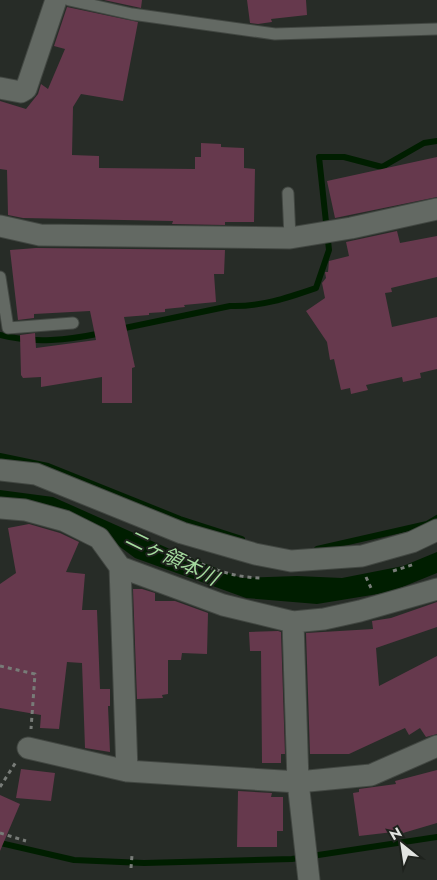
<svg xmlns="http://www.w3.org/2000/svg" width="437" height="880" viewBox="0 0 437 880" font-family="Jost,'Noto Sans JP',sans-serif">
<style>
.water{fill:#001e00}
.lines{fill:none;stroke-linecap:round;stroke-linejoin:round}
.stream{stroke:#001e00;stroke-width:6}
.building{fill:#66394d}
.lane-casing{stroke:#424742;stroke-width:13}
.street-casing{stroke:#424742;stroke-width:23}
.path{stroke:#787c78;stroke-width:3;stroke-dasharray:4 4;stroke-linecap:butt}
.lane{stroke:#636963;stroke-width:11}
.street{stroke:#636963;stroke-width:21}
.labels{text-anchor:middle;dominant-baseline:central;stroke-width:4;stroke-linejoin:round;paint-order:stroke}
.water-label{font-size:20px;font-style:italic;fill:#a4da9e;stroke:#1e221d}
</style>
<rect width="100%" height="100%" fill="#272c27"/>
<path class="water" d="M0 490 53 497 181 554 241 578 297 576 342 578 403 566 437 552V573L390 592 317 604 246 598 135 558 92 526 0 501Z"/>
<g class="lines">
<path class="stream" d="M120 329 230 306C261 307 287 298 316 288L329 250 319 157H344L382 167 424 143 437 141
M0 335C34 344 68 340 102 333
M0 456 48 466 180 519 242 539
M317 549 427 524 437 518
M0 843 74 860 144 863 292 859 437 837"/>
</g>
<path class="building" d="M104 0H142L141 8Z
M247 0H306L307 15 271 19 272 22 258 24 250 23Z
M67 7 138 22 123 101 81 94 73 107 72 155 99 156V168L195 169V157H201V143L221 144V147L244 148V168L255 169 254 222H225V225L172 224 173 221 23 218 8 215 7 170 0 169V101L26 109 38 94 41 84 48 89 65 49 54 46Z
M437 157V197L335 218 327 181Z
M397 231 400 243 437 236V277L391 288 392 292 385 293 392 327 437 317V369L420 373 421 378 403 382 402 377 366 385 368 390 351 394 350 388 341 390 334 359 330 360 327 342 306 311 325 298 322 283 326 278 325 272H328L329 261 349 256 346 242Z
M36 248 225 250 224 274H214L216 302 184 305 185 307 165 309V312L149 313V315L124 317 135 367 132 368V403H102V377L41 387V377L23 378 21 375 20 335 35 333 36 348 96 340 90 311 34 314V318L18 320 10 250Z
M29 524 60 533 79 542 66 572 85 574 82 610H97L100 689H110V706H108L110 752 85 748 82 663 67 662 59 729 40 728 41 715 0 708V584L16 573 8 528Z
M133 589H142L155 593V601H175L208 613 207 654 182 653 181 660H168V694L162 695 163 698 137 699Z
M437 602V627L376 648 379 686 437 656V734L426 737 420 728 409 735 405 728 349 754H310L306 633 373 629 372 621 391 618Z
M278 631 281 632 285 754H281V763H262L261 651H250L249 632Z
M21 769 55 773 51 801 16 798Z
M437 770V823L403 833 402 831 359 836 353 793 359 792V789L396 784 395 781Z
M238 791 272 793 271 797H283V831H277V847H237Z
M0 795 20 804 0 851Z"/>
<g class="lines">
<g class="lane-casing">
<path id="lane" d="M69 0 132 14 275 34 437 29
M288 193 290 238
M0 277 8 328 73 323"/>
</g>
<g class="street-casing">
<path id="street" d="M0 88 21 92 26 89 56 0
M0 226 40 235 290 238 351 228 437 209
M0 470 36 474 182 533 255 554 291 561 362 556 412 542 437 530
M0 508 25 510 65 521 99 538 120 567 223 605 293 622 324 619 360 611 437 589
M120 567 127 771
M293 622 298 782 309 880
M28 748 127 771 298 782 371 775 437 746"/>
</g>
<path class="path" d="M187 557C210 569 236 578 262 578
M393 571 415 564
M366 577 371 588
M0 666 35 674 31 729
M0 787 16 762
M0 833 26 841
M131 868 132 855"/>
<use href="#lane" class="lane"/>
<use href="#street" class="street"/>
</g>
<g class="labels">
<g class="water-label">
<text transform="translate(172 558) rotate(26)">二ヶ領本川</text>
</g>
</g>
<g transform="translate(402 845) rotate(330)" stroke="#1e221d" stroke-width="4" paint-order="stroke">
<path d="M0-4L9 19L0 12L-9 19Z" fill="#e1e4e0"/>
<text y="-8" font-size="14" font-weight="bold" text-anchor="middle" fill="#e1e4e0">N</text>
</g>
</svg>
